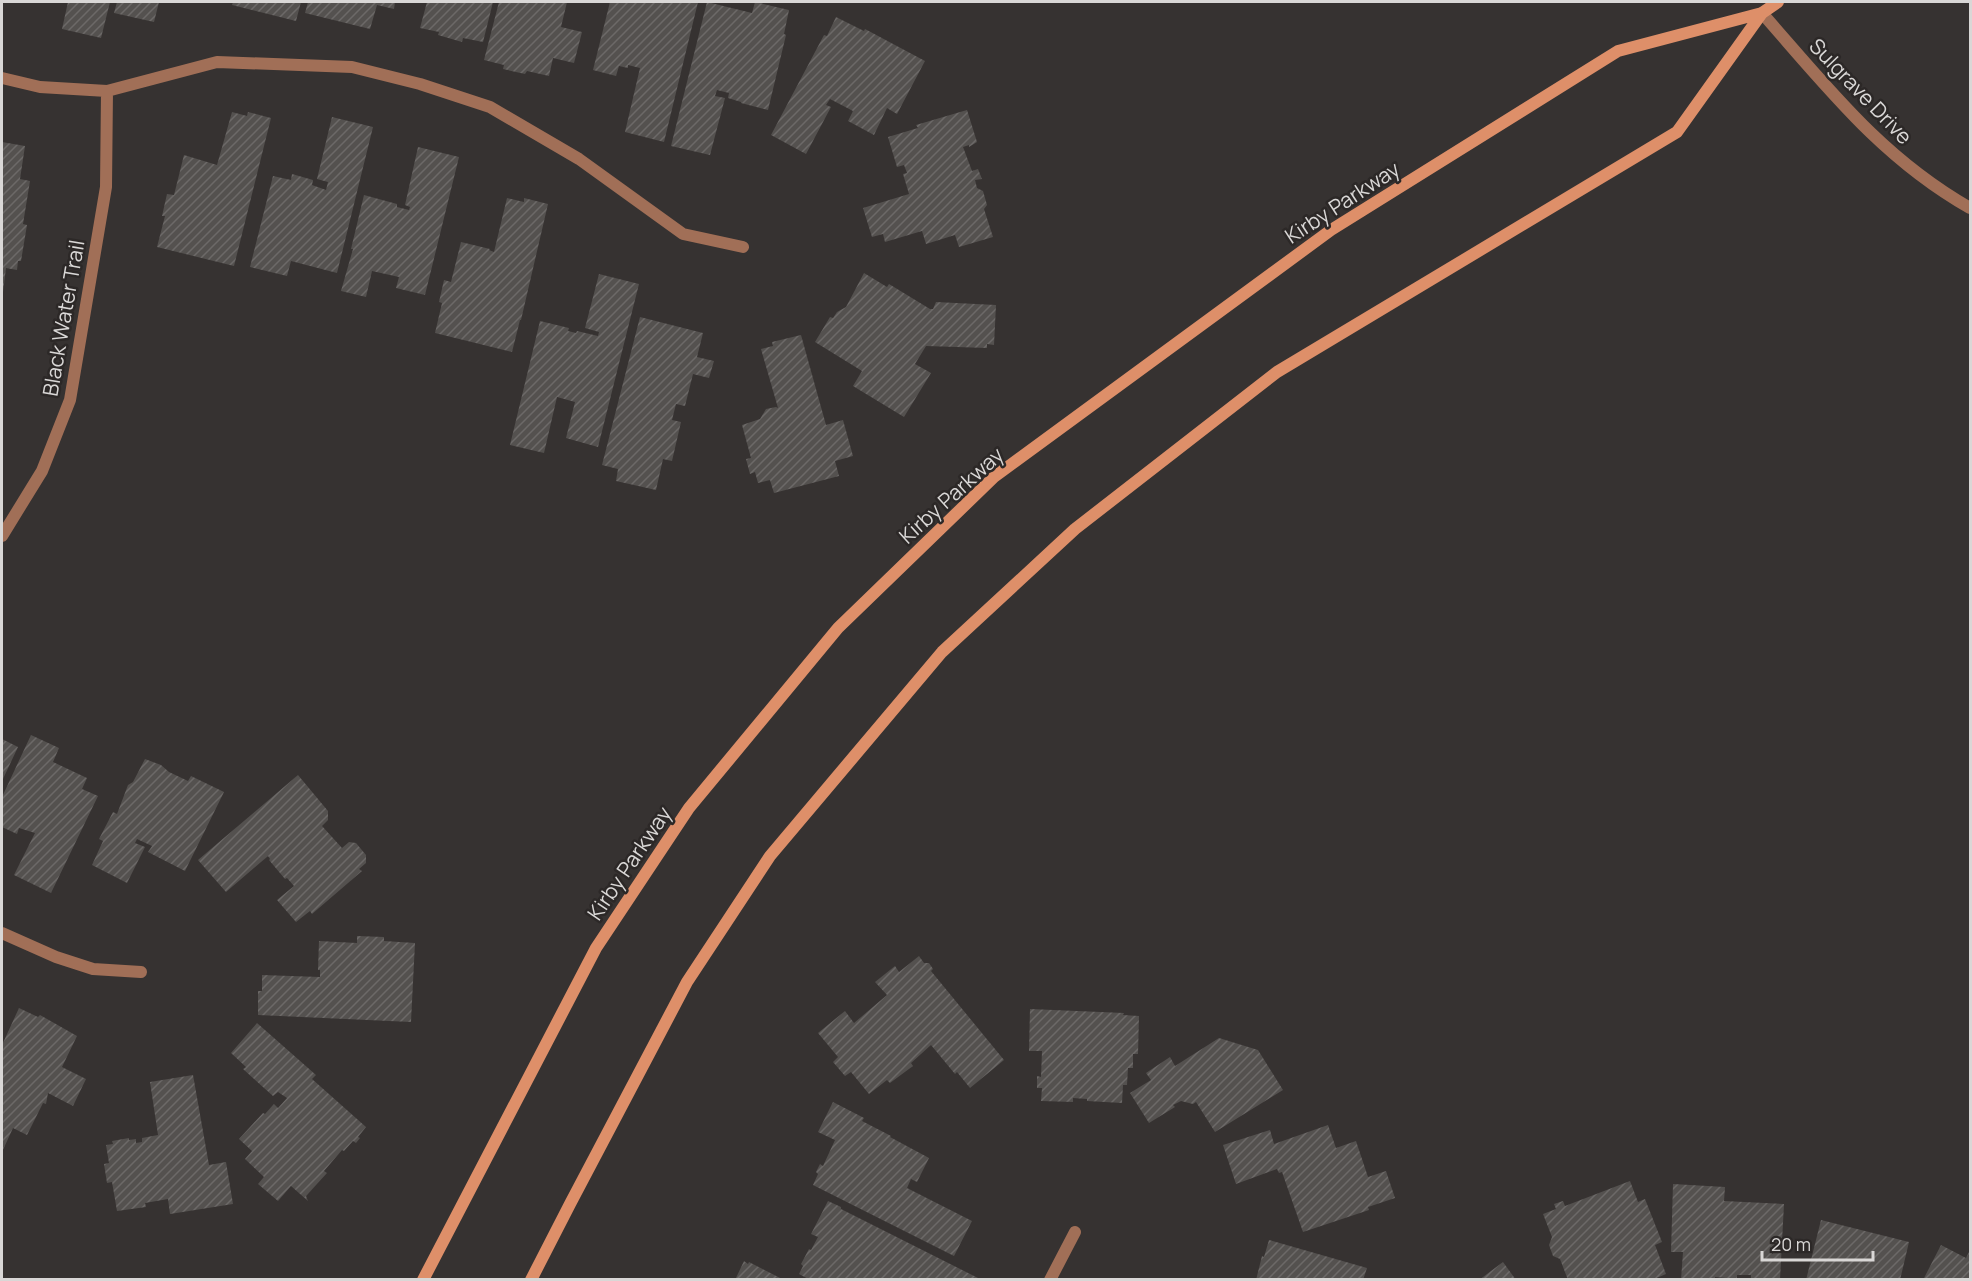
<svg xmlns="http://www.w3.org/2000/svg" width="1972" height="1281" viewBox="0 0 1972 1281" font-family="Manrope,sans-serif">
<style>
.building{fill:url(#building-hatch)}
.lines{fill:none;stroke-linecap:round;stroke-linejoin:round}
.street{stroke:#a16f57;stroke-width:12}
.secondary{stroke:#de8f69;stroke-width:12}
.labels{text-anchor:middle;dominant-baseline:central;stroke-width:5;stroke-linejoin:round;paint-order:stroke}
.street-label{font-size:21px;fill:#d9d7d6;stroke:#2c2827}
</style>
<defs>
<pattern id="building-hatch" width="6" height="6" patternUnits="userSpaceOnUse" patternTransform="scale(1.5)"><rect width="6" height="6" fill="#54514f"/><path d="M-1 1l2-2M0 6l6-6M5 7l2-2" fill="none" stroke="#6c6968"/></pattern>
</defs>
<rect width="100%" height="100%" fill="#363231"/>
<path class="building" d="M68 2H110L101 38 62 29Z
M117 2H159L154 22 114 13Z
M233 2H301L296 21 232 5Z
M308 2H395L394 9 377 5 370 29 305 13Z
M427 2H493L483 42 463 38 462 42 438 35 439 32 420 28Z
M499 2H567L561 27 582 32 574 63 553 58 549 76 527 71 525 74 503 69 504 65 484 60Z
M610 2H655L662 3 663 2H698L664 142 625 132 640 68 628 65V68L619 66 616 76 593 70Z
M707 2 752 13 755 2 789 10 784 34 786 35 768 110 741 103V102L728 98 729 93 717 90 715 96 725 98 710 155 671 146Z
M836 17 864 31 865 29 925 61 897 114 887 108 874 135 848 121 853 111 830 99 826 105 831 107 806 154 771 135 824 35 827 36Z
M967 110 977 142 969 147V145L963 147 972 171 978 169 982 179 975 180 977 188 983 191 987 205 984 209 993 237 959 247 955 235 926 244 922 231 885 242 883 234 872 237 863 208 909 194 903 174 907 173 904 165 897 167 888 137 918 128 916 125Z
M232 112 247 116 248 112 271 118 234 266 157 247 165 216H162L167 194 174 195 184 155 217 165Z
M332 117 373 127 337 273 291 261 287 276 250 267 273 176 291 180 292 174 313 180 312 185 326 190 328 182 317 179Z
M2 142 25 146 20 179 30 181 23 224 27 225 21 261H18L17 270 6 268 3 292Z
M418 147 459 157 425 295 396 288 399 277 372 271 366 297 341 291 353 249H351L364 195 397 204V207L409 210 410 207 405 205Z
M507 198 524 202V198L548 204 521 320H520L512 352 435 333 442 303 439 302 444 280 451 282 461 242 490 249 489 250 494 252Z
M864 273 887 287 889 284 930 309H933L936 302 996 305 994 345 987 344V348L926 346 915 364 931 373 904 417 853 386 862 371 815 342 830 317 833 318 837 312 846 307Z
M599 274 639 284 598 447 566 438 575 402 557 397 544 453 510 445 540 321 569 328 568 331 576 333 577 331 598 336 599 332 585 328Z
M640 317 703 333 697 357 714 361 709 378 693 374 685 406 676 404 672 420 681 422 672 461 663 459 656 490 616 481 618 469 602 465Z
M801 335 826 425 843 420 853 456 835 461 839 476 774 493 770 480 758 483 755 472 750 474 746 459 751 458 742 425 760 419 766 409 776 407 778 408 761 349 773 346 772 342Z
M31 735 59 748 53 762 87 778 82 789 98 796 51 893 14 875 35 833 19 828 17 834 2 827V797Z
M2 739 18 747 2 781Z
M145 759 161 765 169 772 188 781 191 776 224 792 185 871 148 852 152 846 137 839 135 843 145 847 127 883 92 865 103 841 99 839 113 812 117 814 128 785 133 782Z
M298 775 328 811V820L322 826 342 848 349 842 356 843 366 855V863L359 869 362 871 312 914 310 911 296 922 277 900 294 886 287 878 285 879 269 860 270 859 268 856 226 892 198 860Z
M357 936 384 937V941L415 943 411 1022 258 1015V991H262V975L320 977V970H318L319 941 357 943Z
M919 956 924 963H929L933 969 931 971 1004 1060 970 1088 957 1072 955 1074 931 1045 911 1063 913 1066 890 1083 887 1080 869 1094 851 1072 845 1076 833 1062 838 1057 818 1033 845 1011 854 1023 887 995 875 982 895 966 899 972Z
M19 1008 38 1017 40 1015 77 1036 62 1067 86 1079 73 1106 48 1093 46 1104 43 1103 27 1135 13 1128 2 1152V1045Z
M1030 1009 1124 1013 1123 1015 1139 1016 1138 1054H1133V1068H1128L1127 1085H1123L1122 1103 1087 1101V1099L1073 1098V1102L1041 1101 1042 1088H1037V1076L1041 1077 1042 1051H1029Z
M257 1023 316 1075 312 1079 366 1127 358 1137 360 1138 356 1143 353 1141 344 1151 342 1150 324 1171 327 1173 306 1196 308 1201 291 1186 278 1201 258 1184 264 1177 245 1159 252 1151 239 1139 263 1113 265 1114 274 1104 278 1108 287 1098 278 1092 273 1096 243 1069 246 1067 231 1053Z
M1219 1038 1258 1050 1283 1090 1215 1132 1196 1102 1193 1104 1181 1101 1173 1105 1175 1107 1149 1123 1130 1093 1151 1080 1146 1073 1170 1057 1175 1066Z
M193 1075 209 1165 226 1162 233 1204 170 1214 168 1199 145 1203 146 1207 117 1211 112 1182 107 1183 104 1164 109 1163 106 1145 113 1144 112 1141 129 1138V1140L136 1139V1143L142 1142V1138L158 1135 150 1082Z
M833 1102 864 1118 862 1121 891 1136 890 1137 929 1158 917 1182 911 1179 907 1188 972 1221 954 1256 813 1185 818 1174 816 1172 820 1164 823 1166 835 1140 818 1132Z
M1328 1125 1336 1148 1356 1141 1368 1177 1386 1171 1395 1198 1368 1207 1369 1210 1303 1232 1282 1172 1279 1173 1277 1169 1236 1184 1223 1145 1270 1130 1274 1144Z
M1630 1181 1638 1202 1645 1199 1662 1242 1655 1245 1666 1274 1652 1280H1568L1560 1259 1553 1256 1549 1245 1552 1237 1543 1214 1556 1209 1554 1204 1563 1201 1565 1206Z
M1673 1184 1725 1187 1724 1201 1784 1204 1780 1280H1751V1275H1737V1279L1715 1277V1280H1681L1683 1252H1671Z
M828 1201 841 1207V1209L982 1280H810L799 1274 803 1266 801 1264 809 1249 811 1250 818 1237 811 1234Z
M1821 1220 1909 1242 1900 1280H1806Z
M1269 1240 1367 1268 1363 1280H1256L1262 1256 1264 1257Z
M1941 1245 1966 1258 1970 1250V1280H1923Z
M744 1261 748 1264 749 1262 784 1280H735Z
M1503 1262 1516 1280H1479Z"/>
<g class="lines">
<path class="street" d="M1762 13C1828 88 1882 158 1970 208
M2 78 40 87 107 91 217 62 352 67 420 84 490 107 579 159 683 234 743 247
M2 536 42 471 70 400 106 187 107 91
M2 933 56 957 93 969 141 972
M1050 1280 1075 1232"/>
<path class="secondary" d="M423 1280 596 948 689 808 838 628 994 477 1331 230 1618 51 1762 13
M531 1280 570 1204 687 982 770 856 942 652 1075 529 1277 372 1677 132 1762 13 1778 2"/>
</g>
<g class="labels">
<g class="street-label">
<text transform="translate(1861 91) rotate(46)">Sulgrave Drive</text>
<text transform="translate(1342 202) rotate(-33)">Kirby Parkway</text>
<text transform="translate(63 318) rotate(-80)">Black Water Trail</text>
<text transform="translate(951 495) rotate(-42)">Kirby Parkway</text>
<text transform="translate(629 863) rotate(-56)">Kirby Parkway</text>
</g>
</g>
<rect width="1972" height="1281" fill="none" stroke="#d9d7d6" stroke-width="6"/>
<path d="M1762 1251v9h111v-9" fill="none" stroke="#d9d7d6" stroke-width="3"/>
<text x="1771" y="1251" font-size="18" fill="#d9d7d6" stroke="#2c2827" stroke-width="4.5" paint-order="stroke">20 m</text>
</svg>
